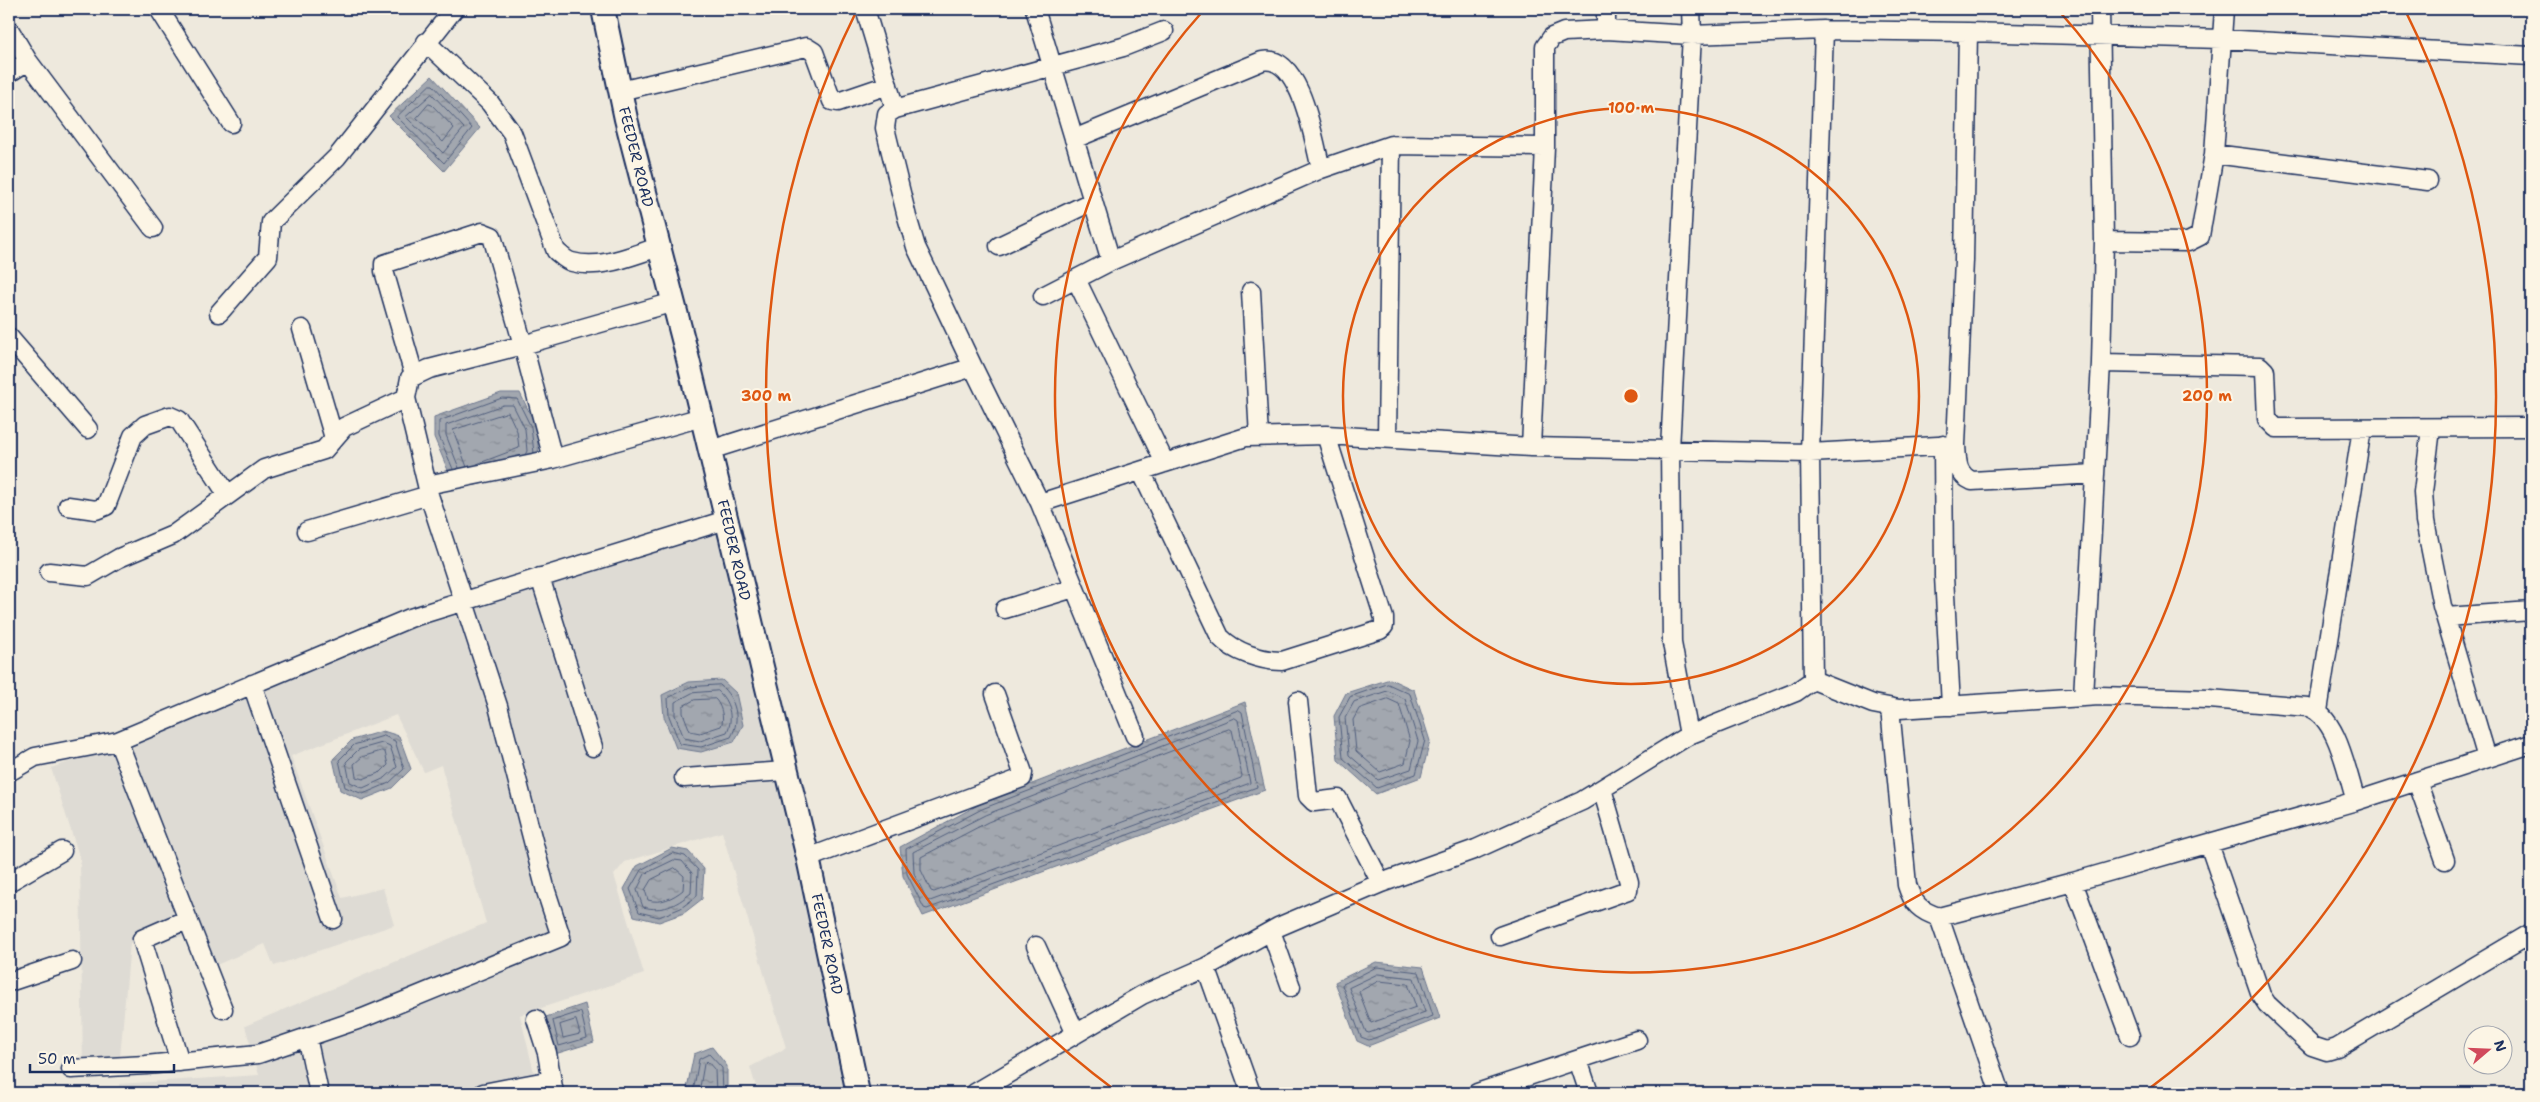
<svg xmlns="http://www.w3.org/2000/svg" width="2540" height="1102" viewBox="0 0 2540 1102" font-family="'Shantell Sans',sans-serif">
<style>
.built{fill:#dedbd4}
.water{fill:url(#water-ripples);stroke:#6c778f}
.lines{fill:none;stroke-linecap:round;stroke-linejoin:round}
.shore{stroke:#515f7e;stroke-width:1}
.minor-casing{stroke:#1b2f5e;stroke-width:21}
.tertiary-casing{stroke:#1b2f5e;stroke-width:26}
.minor{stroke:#fcf5e5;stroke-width:18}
.tertiary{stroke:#fcf5e5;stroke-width:22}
.ring{fill:none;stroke:#de5710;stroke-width:2.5}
.labels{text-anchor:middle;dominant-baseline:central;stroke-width:4;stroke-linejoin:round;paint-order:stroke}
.street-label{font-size:15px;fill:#1b2f5e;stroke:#fcf5e5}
.centre{fill:#de5710;stroke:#fcf5e5;stroke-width:2.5}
.ring-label{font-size:15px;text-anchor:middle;font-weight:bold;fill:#de5710;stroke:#fcf5e5;stroke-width:4;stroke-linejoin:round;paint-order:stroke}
</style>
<defs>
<pattern id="water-ripples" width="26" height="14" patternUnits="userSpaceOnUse" patternTransform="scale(1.25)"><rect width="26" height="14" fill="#a2a7af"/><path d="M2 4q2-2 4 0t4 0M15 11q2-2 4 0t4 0" fill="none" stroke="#838892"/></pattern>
</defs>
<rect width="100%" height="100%" fill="#eee9dd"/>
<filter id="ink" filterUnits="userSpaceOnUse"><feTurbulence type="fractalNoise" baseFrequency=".02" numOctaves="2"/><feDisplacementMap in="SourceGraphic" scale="10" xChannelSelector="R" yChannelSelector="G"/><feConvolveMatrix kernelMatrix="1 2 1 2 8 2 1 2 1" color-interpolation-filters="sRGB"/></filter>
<g filter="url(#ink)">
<path class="built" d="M722 531 852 1093H758L750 1067 786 1048 722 832 625 862 614 875 644 974 520 1015 539 1093H118L119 1084 259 1075 245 1026 486 923 441 765 424 772 396 715 291 756 342 898 383 888 394 925 274 966 265 944 207 969 194 935 130 943 119 1069 83 1072 80 859 51 768 131 741 431 617Z"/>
<path class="water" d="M432 76 480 128 444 171 389 116Z
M501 393H520L536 426 539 456C523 471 477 489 455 487L434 437V417Z
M1390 679 1414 690 1430 741 1421 777 1376 794 1338 760 1334 716 1346 693Z
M722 680 736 693 743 725 734 742 701 752 676 748 664 717 662 695 689 682Z
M1245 702 1265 790 923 916 903 876 900 847 980 804Z
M383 731 399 736 411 769 392 788 362 800 340 790 333 759 352 740Z
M672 848 688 851 704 869 702 899 684 913 659 922 634 916 624 889 637 866Z
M1376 962 1423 967 1440 1018 1368 1046 1357 1041 1335 982Z
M585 1004 594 1042 555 1054 546 1017Z
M712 1047 727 1066V1093H689L687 1088 694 1054Z"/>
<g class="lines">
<path class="shore" d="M430 85H433L472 128 444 163 397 117Z
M432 94 464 128 443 153 406 117Z
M429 104 432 105 454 128 443 142 417 118Z
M467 467 453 430 508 412 517 431 519 448 477 464
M459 468 446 435V425L503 405H513L525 429 527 451 525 455
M453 469 439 436V421L502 398 517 399 531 427 534 453
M1388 684 1410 694 1425 740 1416 774 1377 788 1343 758 1339 717 1350 697Z
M720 685C736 699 741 719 731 737L701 747 680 744 669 716 668 698 690 687Z
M718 691C729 701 734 718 727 732L700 741 684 738 675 715V702L692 693Z
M1388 691 1405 699 1418 741 1411 769 1378 780 1349 755 1345 718 1354 702Z
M715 699C721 704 725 719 721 726L700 733 690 731 683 713V706L694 700Z
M1388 699 1399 704 1410 741 1405 763 1380 772 1356 751 1353 720 1359 709Z
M1239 710 1242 712 1257 787 927 909 924 908 907 874 906 849 982 809Z
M1235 718 1238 720 1250 783 930 901 927 900 914 873 913 852 985 815Z
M1229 729 1232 730 1242 776 1241 778 934 892 931 891 921 870V857L988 822Z
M384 736 395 741 404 769 389 783 363 794 345 787 339 760 354 745Z
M383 743 390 746 397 767 385 778 363 788 350 782 346 762 358 750Z
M382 751 385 752 388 765 381 772 363 779 356 777 354 764 362 757Z
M673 853 685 856 698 870 697 896 681 908 659 917 639 912 630 889 641 870Z
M674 860 682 861 692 873 691 893C675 906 663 912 643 907L637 890 645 874Z
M675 868 684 876 683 890C673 898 661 904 648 900L645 890 651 880Z
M1377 967 1419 972 1433 1016 1369 1040 1361 1037 1342 985Z
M1378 974 1414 978 1425 1012 1369 1033 1366 1032 1349 988Z
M1379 981 1408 984 1416 1007 1371 1023 1359 992Z
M581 1012 587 1038 559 1046 553 1021Z
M576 1020 580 1034 563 1038 560 1025Z
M693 1093 699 1059 709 1054 722 1068 723 1093
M699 1093 704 1064 707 1061 715 1070 716 1093"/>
<g class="minor-casing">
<path id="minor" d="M159 9 231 123
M865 9 895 109
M1035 9 1111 261
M1606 9V30
M9 29 28 61 9 73
M426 42 490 103 512 133 556 251C561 255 566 261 572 262 601 270 632 255 659 247
M28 61 153 228
M620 91 806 47 814 52 832 101 838 102 888 85
M1074 139 1262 61C1301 53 1314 142 1321 169
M2214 154 2428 181
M2104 241 2188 242 2200 236 2214 154 2224 9
M999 246 1093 201
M1076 279 1165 463
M1251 291 1259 437
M1043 296 1111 261 1321 169 1391 145 1545 147
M219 313 268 257 271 222 337 157 454 9
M302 329 334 438
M9 337 88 429
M2101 363 2260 366 2265 371 2267 419 2276 428 2531 427
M973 367 916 247 907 217 885 128 887 114 895 109 1123 47 1164 31
M414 375 384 271V264L482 232 492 236 523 345 674 302
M2431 429 2423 492 2425 521 2442 606 2487 758
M1387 438 1391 145
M1943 445 1944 576 1951 706
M1531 447 1545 147V47L1552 37 1564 32 1606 30 1692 35 1824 30 1968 32
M710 450 973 367 1040 503 1135 736
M1141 471 1220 637C1234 652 1262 661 1282 661L1380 630 1384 626V618L1326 435
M2095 474 1972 481C1956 474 1957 460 1956 445L1964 260 1968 32 2221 39 2531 56
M427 485 406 398 410 378 429 369 523 345 553 459
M1040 503 1246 437 1326 435 1531 447 1810 453 1956 445
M68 506 96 510 106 506 133 436 145 425 170 416 179 420 227 494
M307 531 429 495 427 485 553 459 702 417
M49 572 88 576 119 558 173 535 264 469 324 450 344 427 406 398
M540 577 593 747
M1005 609 1074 588
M2446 617 2531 611
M1813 680 1873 704 1899 709 2099 696 2209 699 2308 707C2338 717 2347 774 2356 801
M252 684 333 919
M2083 697 2101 363 2104 241 2100 9
M1298 701 1308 796 1314 802 1338 799 1381 883
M1890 708 1907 885C1913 904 1920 911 1939 917L2073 882 2356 801 2531 744
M2318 711 2362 428
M1689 735 1672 643 1670 449 1692 35 1691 9
M118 741 223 1009
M9 772 35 757 118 741 410 618 726 520
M684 778 786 771
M2417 781 2445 860
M2209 844 2261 995 2267 1004 2312 1046 2327 1051 2337 1048 2531 933
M808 858 1022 778 1023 773 995 694
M9 882 62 851
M2073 882 2130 1036
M1939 917 2000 1093
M1271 931 1291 987
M1500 936 1628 890 1629 882 1602 789
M1036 946 1076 1034
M1206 967 1251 1093
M9 982 72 961
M536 1019 547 1053 554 1093
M307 1037 319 1093
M1578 1060 1589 1093
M180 1062 142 939 188 919
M71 1069 146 1065 258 1054 363 1018 561 937 546 891 498 706 429 495
M483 1093 552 1080
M975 1093 1142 995 1206 967 1278 927 1381 883 1476 849 1582 801 1689 735 1796 692 1813 680 1810 453 1824 30
M1477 1093 1637 1040"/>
</g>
<g class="tertiary-casing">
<path id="tertiary" d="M603 9 626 119 684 343 808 858 858 1093"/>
</g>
<use href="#minor" class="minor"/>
<use href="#tertiary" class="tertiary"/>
</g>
</g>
<g class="ring">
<circle cx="1631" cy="396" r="288"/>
<path d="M2059 11A576 576 0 1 1 1203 11"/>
<path d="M1116 1091A865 865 0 0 1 857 10M2405 10A865 865 0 0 1 2146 1091"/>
</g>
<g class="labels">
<g class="street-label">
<text transform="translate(636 157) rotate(76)">FEEDER ROAD</text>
<text transform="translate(734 550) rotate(77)">FEEDER ROAD</text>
<text transform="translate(827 944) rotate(78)">FEEDER ROAD</text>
</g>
</g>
<circle cx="1631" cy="396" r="8" class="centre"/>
<g class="ring-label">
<text x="1631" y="113">100 m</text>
<text x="2207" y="401">200 m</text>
<text x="766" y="401">300 m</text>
</g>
<rect width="2540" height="1102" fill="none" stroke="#fcf5e5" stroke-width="30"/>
<rect x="15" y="15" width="2510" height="1072" fill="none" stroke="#1b2f5e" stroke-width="2" filter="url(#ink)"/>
<g transform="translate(2488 1050) rotate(71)"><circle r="24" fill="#fcf5e5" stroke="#a2a6af"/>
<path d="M0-4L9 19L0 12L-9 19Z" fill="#d1495b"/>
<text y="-8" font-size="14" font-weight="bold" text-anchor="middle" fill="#1b2f5e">N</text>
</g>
<path d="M30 1064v8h144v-8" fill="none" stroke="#1b2f5e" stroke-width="2.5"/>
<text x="38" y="1064" font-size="15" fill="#1b2f5e" stroke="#fcf5e5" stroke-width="4" paint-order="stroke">50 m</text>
</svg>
